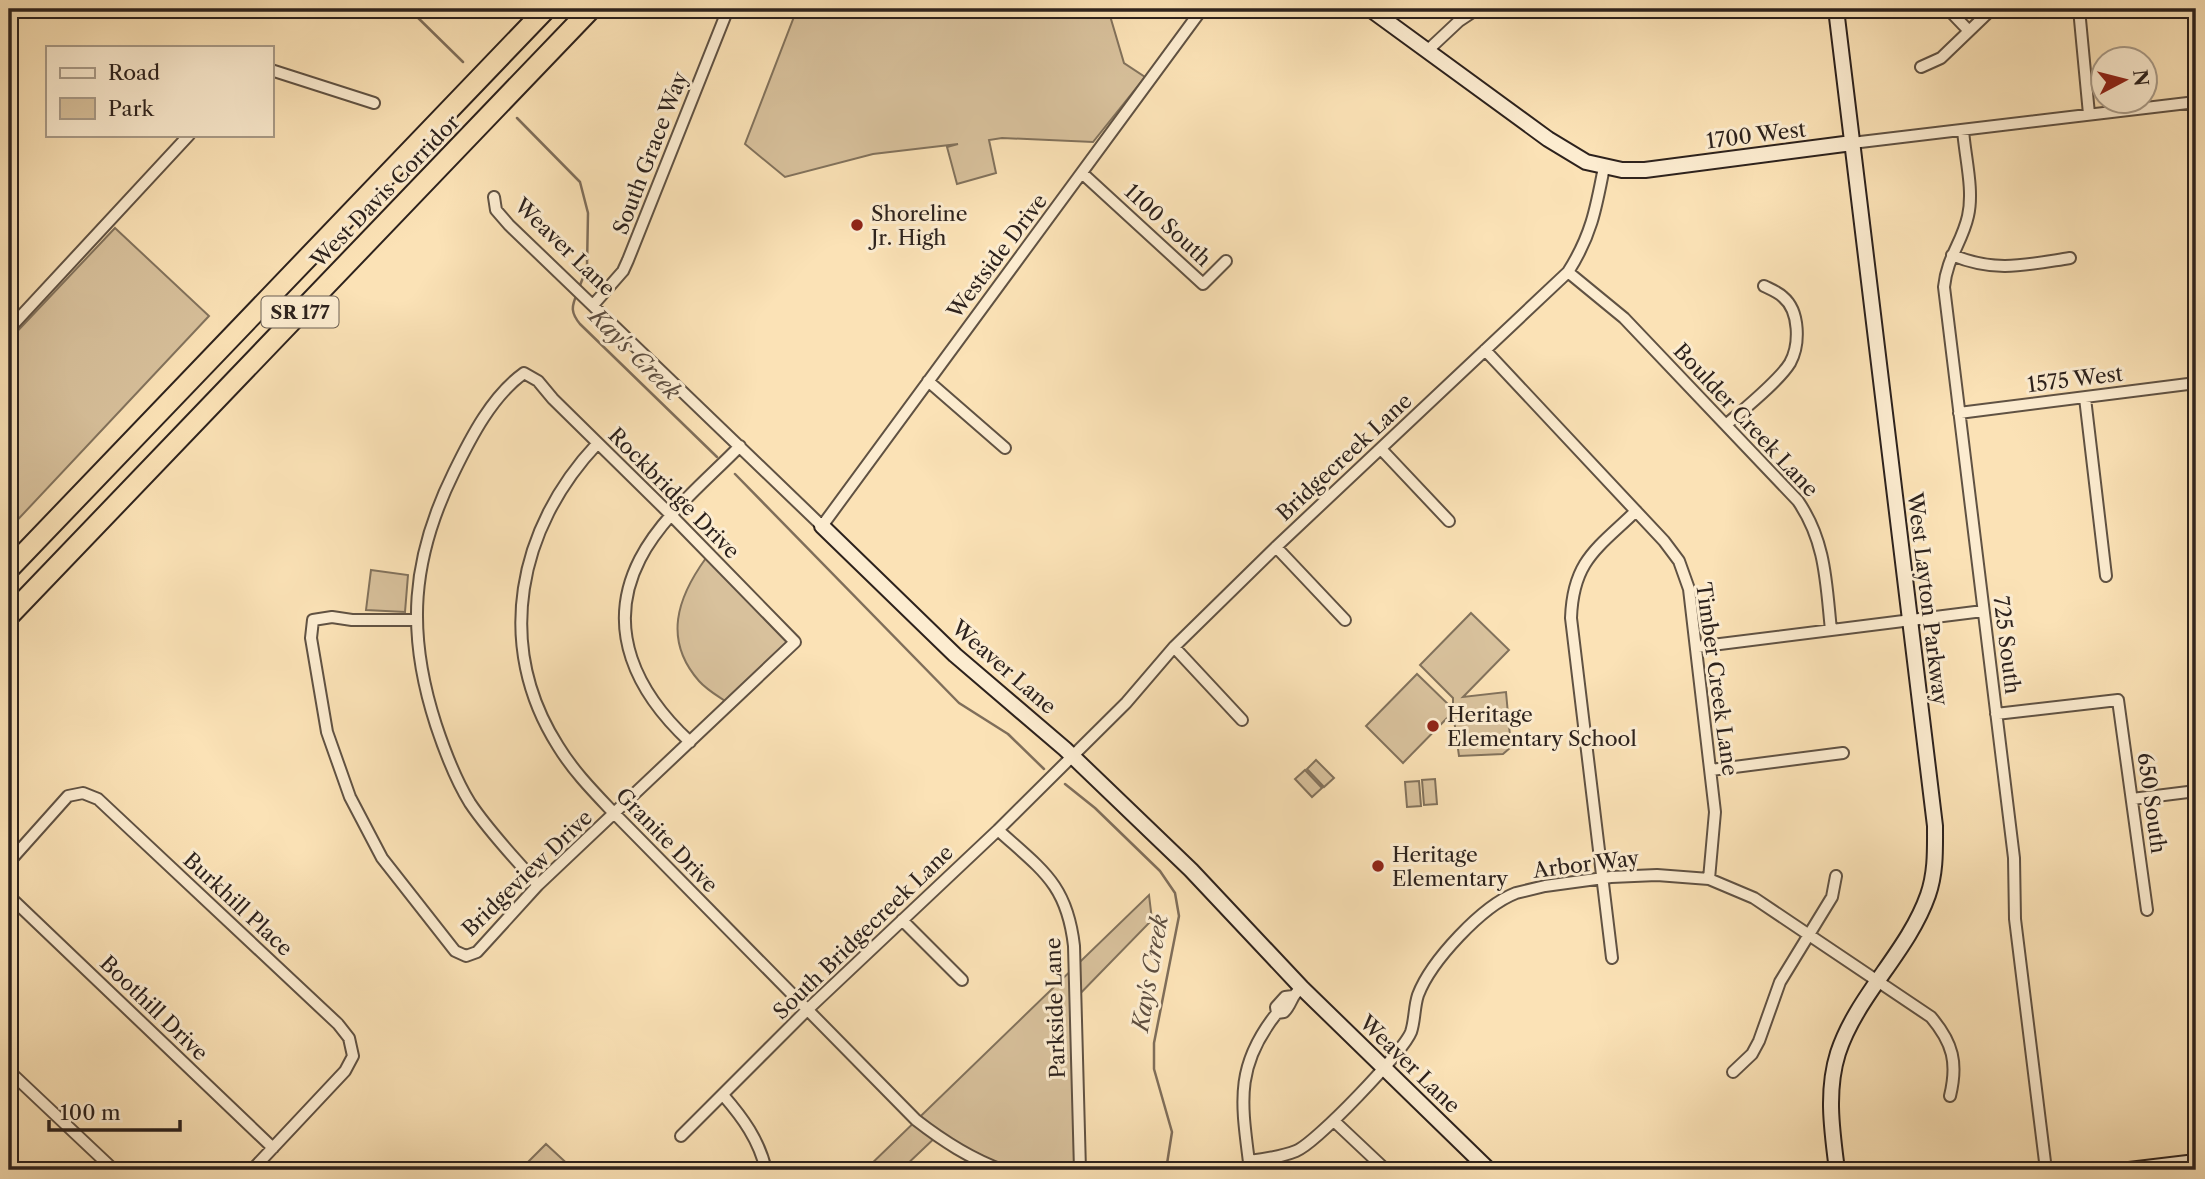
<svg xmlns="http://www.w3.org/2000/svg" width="2205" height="1179" viewBox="0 0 2205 1179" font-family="'Libre Caslon Text',serif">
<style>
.green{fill:#d8c19c;stroke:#82725c;stroke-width:2}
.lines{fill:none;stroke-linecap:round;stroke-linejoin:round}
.stream{stroke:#7f6e5a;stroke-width:2.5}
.street-casing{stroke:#605243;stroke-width:14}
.secondary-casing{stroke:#2d221d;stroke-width:18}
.highway-casing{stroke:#2d221d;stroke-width:23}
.street{stroke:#fcecd0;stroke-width:10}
.secondary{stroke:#fcecd0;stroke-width:14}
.highway{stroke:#fbe2b6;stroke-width:19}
.poi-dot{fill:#8f2418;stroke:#fcecd0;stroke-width:2.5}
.labels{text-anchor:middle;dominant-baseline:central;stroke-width:6;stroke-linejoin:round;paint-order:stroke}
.shield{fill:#fcecd0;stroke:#6b5f53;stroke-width:2}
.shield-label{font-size:19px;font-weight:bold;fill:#2d221d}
.street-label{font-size:21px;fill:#2d221d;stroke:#fcecd0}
.poi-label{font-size:21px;fill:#2d221d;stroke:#fcecd0;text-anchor:start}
.water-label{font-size:23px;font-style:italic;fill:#5d4e40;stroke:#fcecd0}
</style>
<rect width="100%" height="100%" fill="#fbe2b6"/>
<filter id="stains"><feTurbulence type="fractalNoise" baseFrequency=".00286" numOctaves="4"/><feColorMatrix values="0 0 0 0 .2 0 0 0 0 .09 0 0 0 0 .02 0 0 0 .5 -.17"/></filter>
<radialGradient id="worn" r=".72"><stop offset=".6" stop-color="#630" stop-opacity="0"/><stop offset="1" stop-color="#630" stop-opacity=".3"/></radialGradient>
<path class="green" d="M797 9H1108L1124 63 1145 77 1093 142 1002 138 989 140 996 173 957 184 947 147 958 144 873 154 785 177 745 144Z
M115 228 209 316 9 529V340Z
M706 558 788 643 725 701C716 695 706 689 699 681 663 640 677 598 706 558Z
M371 570 408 575 405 612 366 610Z
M1471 613 1509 650 1463 697 1506 692 1511 747 1503 754 1459 756 1453 712 1403 763 1366 726 1417 674 1453 709V698L1420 665Z
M1316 760 1334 778 1324 787 1307 769Z
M1305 770 1322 788 1312 797 1295 779Z
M1435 779 1437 804 1424 805 1422 780Z
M1419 781 1421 806 1407 807 1405 782Z
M1149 895 1152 920 1070 1004 1075 1170C1060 1170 1045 1171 1031 1170 999 1168 967 1149 941 1132L901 1170H865Z
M546 1144 574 1170H520Z"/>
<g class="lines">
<path class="stream" d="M409 9 463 62
M517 118 580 182 588 213 587 267 579 288
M577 294C571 307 571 313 580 324L717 457
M735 474 959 703 1008 734 1044 769
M1065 784 1095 808 1160 871 1175 893 1179 916 1154 1043V1069L1172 1132 1166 1170"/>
<g class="street-casing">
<path id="street" d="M1948 9 1969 31
M2079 9 2089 114
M1427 51 1459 21 1477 9
M1921 67 1941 58 1992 9
M271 70 374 103
M2194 102 2196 126
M1963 130C1965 157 1974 190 1968 216 1962 243 1947 257 1944 287L2014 858 2015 919 2046 1170
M1852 143 2196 102
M1082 173 1203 284 1226 261
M494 197 496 210 509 225 822 526 1202 9
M2196 250V285
M1952 255C1996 273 2025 265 2070 258
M1568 272 1624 318 1798 501C1826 542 1826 583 1831 630
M594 304 623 271 628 260 728 9
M9 329 189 135
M1485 350 1664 541 1679 561 1689 589 1715 812 1709 879
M928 381 1005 448
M2085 398 2106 576
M1959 413 2196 383
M1727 424C1744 409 1779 381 1790 363 1800 345 1800 311 1783 297 1778 292 1770 289 1764 286
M597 444C518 528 494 645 558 746 572 769 590 788 609 808L916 1120C943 1141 969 1158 1002 1170
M1381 449 1449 521
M1276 547 1345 620
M415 620H352L332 617 313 620 311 638 327 732 350 797 382 858 455 951 466 956 477 952 538 885 795 642 672 516 553 399 538 381 524 373C492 396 471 437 454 472 411 559 406 633 436 725 445 752 455 779 470 803 490 833 515 858 538 885
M1174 647 1242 720
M1696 647 1983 611
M1996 714 2118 700 2147 910
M690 742C637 693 604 629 640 559 662 516 706 481 740 446
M1711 770 1843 753
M2132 799 2196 791
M998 830C1042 870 1067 884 1074 946L1080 1170
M9 862 68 796 83 793 98 799 338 1024 349 1038 353 1056 345 1071 252 1170
M9 896 273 1148
M902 920 962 980
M1612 958 1571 618C1573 560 1598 548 1636 511
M1277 1013 1284 1012C1291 1005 1291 998 1297 992
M9 1071 114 1170
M1733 1072 1752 1054 1759 1041 1780 982 1832 897 1836 876
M723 1095C743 1118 759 1140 766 1170
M1334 1121 1386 1170
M681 1136 806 1011 998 830 1126 703 1174 647 1276 547 1568 272C1591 236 1596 209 1604 167
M1249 1161C1265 1159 1281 1157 1296 1151 1316 1143 1403 1052 1411 1032 1415 1020 1414 1007 1418 995 1431 961 1482 906 1516 893L1545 886 1611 877 1657 875 1709 879 1754 898 1931 1017C1953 1043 1958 1063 1950 1096
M1250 1170C1242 1105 1233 1068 1277 1013L1276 1007 1285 997 1293 996"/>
</g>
<g class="secondary-casing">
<path id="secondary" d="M1370 9 1548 139 1586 162 1622 170H1645L1852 143
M1836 9 1935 826C1935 849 1936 872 1928 895 1908 952 1857 995 1838 1053 1826 1091 1832 1131 1837 1170
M822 526 955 655 1065 749 1191 870 1302 988 1489 1170
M2129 1170 2196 1162"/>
</g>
<g class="highway-casing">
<path id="highway" d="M9 569 546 9
M9 616 591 9"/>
</g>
<use href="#street" class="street"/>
<use href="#secondary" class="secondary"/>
<use href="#highway" class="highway"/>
</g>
<g class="poi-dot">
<circle cx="857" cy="225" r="7"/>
<circle cx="1433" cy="726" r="7"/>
<circle cx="1378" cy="866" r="7"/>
</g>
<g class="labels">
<rect class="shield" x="261.5" y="296.5" width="77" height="31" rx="5"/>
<g class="shield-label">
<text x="300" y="312">SR 177</text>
</g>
<g class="street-label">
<text transform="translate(1756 135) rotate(-7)">1700 West</text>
<text transform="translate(650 153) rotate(-69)">South Grace Way</text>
<text transform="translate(385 191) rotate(-46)">West Davis Corridor</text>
<text transform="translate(1168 225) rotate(43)">1100 South</text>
<text transform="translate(565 247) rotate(44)">Weaver Lane</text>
<text transform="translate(997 256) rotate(-53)">Westside Drive</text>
<text transform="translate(2075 379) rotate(-7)">1575 West</text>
<text transform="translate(1746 420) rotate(47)">Boulder Creek Lane</text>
<text transform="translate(1344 457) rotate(-43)">Bridgecreek Lane</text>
<text transform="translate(674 493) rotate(45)">Rockbridge Drive</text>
<text transform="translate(1928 599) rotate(83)">West Layton Parkway</text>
<text transform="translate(2007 645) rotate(83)">725 South</text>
<text transform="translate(1004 667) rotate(41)">Weaver Lane</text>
<text transform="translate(1717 679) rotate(82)">Timber Creek Lane</text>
<text transform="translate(2152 803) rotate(82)">650 South</text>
<text transform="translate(667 840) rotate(46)">Granite Drive</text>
<text transform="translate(1586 864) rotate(-7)">Arbor Way</text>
<text transform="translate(527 873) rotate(-44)">Bridgeview Drive</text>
<text transform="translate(238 904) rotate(43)">Burkhill Place</text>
<text transform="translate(863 932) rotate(-44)">South Bridgecreek Lane</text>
<text transform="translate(154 1008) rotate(44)">Boothill Drive</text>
<text transform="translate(1055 1008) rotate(-92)">Parkside Lane</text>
<text transform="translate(1410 1064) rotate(44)">Weaver Lane</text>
</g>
<g class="poi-label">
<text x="871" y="213">Shoreline<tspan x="871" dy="24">Jr. High</tspan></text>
<text x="1447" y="714">Heritage<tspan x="1447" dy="24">Elementary School</tspan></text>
<text x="1392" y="854">Heritage<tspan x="1392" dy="24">Elementary</tspan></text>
</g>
<g class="water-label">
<text transform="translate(635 354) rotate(45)">Kay's Creek</text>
<text transform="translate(1150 973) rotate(-80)">Kay's Creek</text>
</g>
</g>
<rect width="2205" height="1179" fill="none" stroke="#fbe2b6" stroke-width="35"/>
<rect x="10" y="10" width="2184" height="1158" fill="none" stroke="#2d221d" stroke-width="3.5"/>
<rect x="18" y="18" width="2170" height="1144" fill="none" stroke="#2d221d" stroke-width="2"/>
<rect x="46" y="46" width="228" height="91" fill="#fcecd0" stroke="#a99b88" stroke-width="2"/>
<rect x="60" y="68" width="35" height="10" fill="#fcecd0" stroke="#a99b88" stroke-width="2"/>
<text x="108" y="80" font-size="21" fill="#2d221d">Road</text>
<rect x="60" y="98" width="35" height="21" fill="#d8c19c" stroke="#a99b88" stroke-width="2"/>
<text x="108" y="116" font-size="21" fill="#2d221d">Park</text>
<g transform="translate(2124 80) rotate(83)"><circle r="33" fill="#fcecd0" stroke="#a99b88" stroke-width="2"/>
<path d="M0-5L12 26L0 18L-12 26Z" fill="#8f2418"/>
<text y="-10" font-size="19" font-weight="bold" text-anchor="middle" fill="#2d221d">N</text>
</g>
<path d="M49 1120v10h131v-10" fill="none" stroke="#2d221d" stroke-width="3.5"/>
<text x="60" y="1120" font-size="21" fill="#2d221d" stroke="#fcecd0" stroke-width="5" paint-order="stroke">100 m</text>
<rect width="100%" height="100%" filter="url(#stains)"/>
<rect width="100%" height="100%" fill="url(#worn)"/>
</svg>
